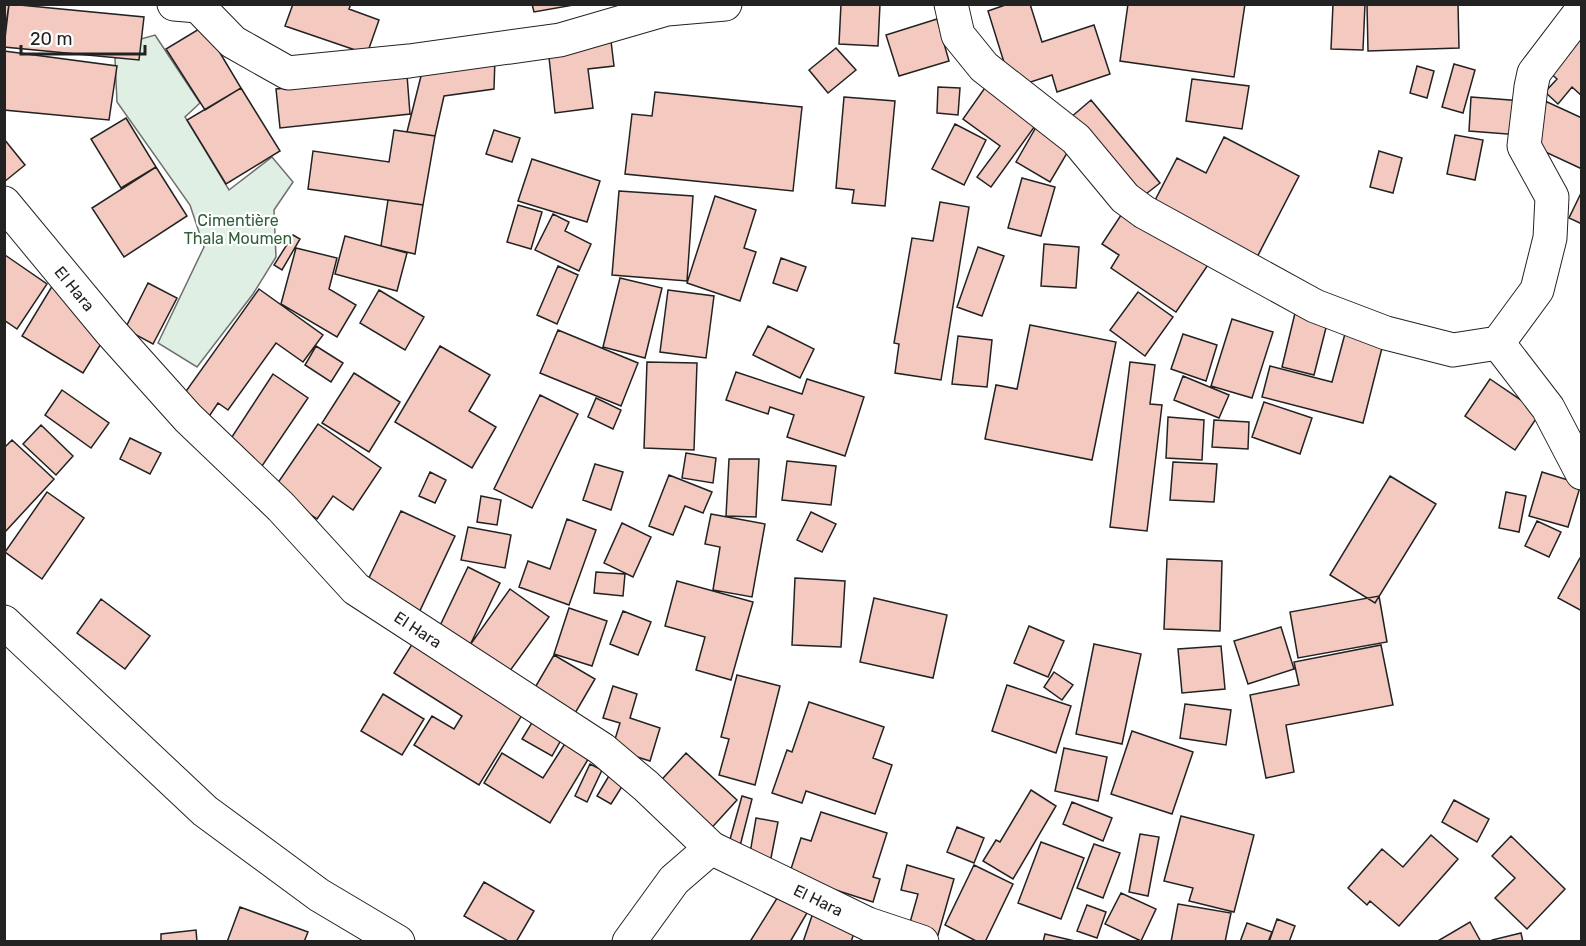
<svg xmlns="http://www.w3.org/2000/svg" width="1586" height="946" viewBox="0 0 1586 946" font-family="Rubik,sans-serif">
<style>
.green{fill:#e0efe3;stroke:#6f6f6f;stroke-width:1.5}
.building{fill:#f3c9c0;stroke:#222;stroke-width:1.5}
.lines{fill:none;stroke-linecap:round;stroke-linejoin:round}
.minor-casing{stroke:#222;stroke-width:35}
.major-casing{stroke:#222;stroke-width:35}
.minor{stroke:#fff;stroke-width:33}
.major{stroke:#fff;stroke-width:33}
.labels{text-anchor:middle;dominant-baseline:central;stroke-width:4.5;stroke-linejoin:round;paint-order:stroke}
.park-label{font-size:16px;fill:#2f5e38;stroke:#fff}
.street-label{font-size:16px;fill:#222;stroke:#fff}
</style>
<rect width="100%" height="100%" fill="#fff"/>
<path class="green" d="M155 35 200 103 185 117 229 190 272 157 293 182 274 210 276 257 253 294 197 367 158 343 204 247 190 205 117 102 115 59 127 43Z"/>
<path class="building" d="M4 4H9L4 37Z
M9 4 144 17 139 60 4 47Z
M293 4H351L349 9 379 20 367 54 285 26Z
M532 4H579L534 12Z
M841 4H880L878 46 839 44Z
M1008 4H1030L1042 42 1094 25 1110 74 1057 92 1052 75 1012 88 988 11Z
M1128 4H1245L1234 77 1120 61Z
M1333 4H1365L1363 50 1331 49Z
M1367 4H1458L1459 48 1368 51Z
M937 19 949 61 899 76 886 35Z
M204 26 241 88 205 110 166 49Z
M1582 26V96L1572 87 1558 104 1545 92 1557 79 1544 67Z
M611 41 614 66 588 69 593 108 555 113 548 48Z
M836 48 856 70 828 93 809 70Z
M4 51 117 66 109 120 4 110Z
M495 58 494 89 444 96 435 136 407 132 422 72Z
M1454 64 1475 70 1463 113 1442 107Z
M1417 66 1434 71 1427 98 1410 93Z
M407 75 410 114 280 128 276 89Z
M1192 79 1249 86 1242 129 1186 121Z
M989 82 1040 119 991 187 977 177 1000 146 963 119Z
M938 87 960 88 958 115 937 113Z
M241 88 280 151 226 184 187 120Z
M655 92 802 107 793 191 625 174 632 114 652 116Z
M844 97 895 101 885 206 852 203 854 190 836 188Z
M1471 97 1523 101 1520 135 1469 131Z
M1091 100 1160 183 1137 201 1070 118Z
M1545 101 1582 118V169L1526 143Z
M126 118 156 167 121 188 91 139Z
M1039 122 1073 143 1050 182 1016 162Z
M955 124 986 140 964 185 932 169Z
M394 130 435 136 423 205 308 189 313 151 389 162Z
M494 130 520 138 512 162 486 154Z
M1455 135 1483 140 1475 180 1447 174Z
M1224 137 1299 176 1253 265 1151 208 1177 158 1206 173Z
M4 139 25 165 4 182Z
M1379 151 1402 158 1393 193 1370 187Z
M532 159 600 181 587 222 518 201Z
M156 167 187 216 124 257 92 208Z
M1022 178 1055 187 1041 236 1008 228Z
M619 191 693 196 687 281 612 275Z
M1582 191V224L1569 218Z
M715 196 756 210 744 248 756 252 740 301 687 283Z
M388 200 423 205 415 254 381 246Z
M940 202 969 207 941 380 895 373 899 344 894 343 912 238 933 241Z
M518 205 542 212 531 249 507 242Z
M1127 206 1210 262 1176 312 1111 268 1119 255 1102 244Z
M553 214 569 222 565 231 591 244 579 271 535 250Z
M293 235 300 239 282 270 274 265Z
M345 236 407 253 397 291 335 274Z
M1044 244 1079 247 1076 288 1041 286Z
M978 247 1004 256 982 316 957 307Z
M296 248 337 258 329 289 356 305 337 337 281 304Z
M5 255 47 284 17 329 4 320Z
M781 258 806 267 797 291 773 283Z
M558 266 578 275 557 324 537 315Z
M620 278 662 288 645 358 603 347Z
M54 283 115 321 83 373 22 336Z
M148 283 177 298 153 344 125 329Z
M259 289 323 335 303 362 276 343 228 410 218 403 206 421 179 401Z
M379 290 424 317 405 350 360 323Z
M668 290 714 296 706 358 660 352Z
M1138 292 1173 317 1145 356 1110 330Z
M1296 309 1329 316 1314 375 1282 367Z
M1232 319 1273 332 1252 398 1211 386Z
M1030 325 1116 342 1092 460 985 439 996 385 1017 389Z
M768 326 814 349 800 378 753 355Z
M558 330 638 363 621 406 540 373Z
M1346 330 1384 340 1363 423 1262 397 1270 366 1332 382Z
M1183 334 1217 345 1206 381 1171 369Z
M958 336 992 340 987 387 952 384Z
M316 346 343 363 331 382 305 365Z
M440 346 490 375 469 411 496 427 472 468 395 422Z
M647 362 697 363 694 450 644 448Z
M1130 362 1155 365 1150 404 1162 405 1147 531 1110 527Z
M736 372 802 394 807 379 864 397 845 456 787 437 794 415 770 407 768 414 726 400Z
M354 373 400 402 369 452 322 423Z
M273 374 308 398 260 469 226 446Z
M1183 376 1229 395 1219 418 1174 400Z
M1490 379 1540 413 1515 450 1465 416Z
M62 390 109 423 91 448 45 415Z
M540 395 578 414 532 508 494 489Z
M596 398 621 410 613 429 588 417Z
M1264 402 1312 418 1300 454 1252 437Z
M1168 417 1204 420 1202 460 1166 458Z
M1214 420 1249 422 1248 449 1212 447Z
M318 424 381 468 353 510 333 496 317 519 273 490Z
M41 425 73 456 56 475 23 444Z
M130 438 161 453 150 474 120 459Z
M12 440 54 479 4 533V448Z
M686 453 716 458 713 483 682 478Z
M729 459H759L756 517 726 516Z
M787 461 836 466 831 505 782 500Z
M1173 462 1217 464 1214 502 1170 500Z
M595 464 623 472 611 510 583 500Z
M430 472 446 480 435 503 419 496Z
M1542 472 1581 484 1568 527 1529 516Z
M669 475 712 492 703 513 685 506 673 535 649 526Z
M1390 476 1436 504 1375 603 1330 575Z
M47 492 84 518 42 579 5 552Z
M1506 492 1526 496 1519 532 1499 528Z
M481 496 501 500 497 525 477 522Z
M401 511 455 536 416 619 366 584Z
M811 512 836 524 822 552 797 540Z
M711 514 765 524 752 597 713 590 720 547 705 544Z
M567 519 596 530 569 605 519 587 528 561 550 569Z
M1537 521 1561 532 1549 557 1525 546Z
M622 523 651 537 633 577 604 563Z
M468 527 511 535 505 568 461 560Z
M1580 558H1582V611L1558 598Z
M1167 559 1222 561 1220 631 1164 629Z
M468 567 500 583 469 647 437 632Z
M596 572 625 574 623 596 594 593Z
M795 578 845 581 841 647 792 645Z
M677 581 753 602 731 680 696 670 705 637 665 626Z
M510 589 549 617 504 679 465 652Z
M1379 596 1387 642 1298 658 1290 612Z
M874 598 947 615 933 678 860 662Z
M101 599 150 636 125 669 77 633Z
M569 608 607 621 592 666 554 654Z
M623 611 651 622 638 655 610 644Z
M1029 626 1064 641 1048 677 1014 663Z
M1281 627 1294 669 1248 684 1234 641Z
M416 638 527 707 479 785 414 745 432 716 454 729 462 716 394 673Z
M1094 644 1141 654 1122 744 1076 734Z
M1381 645 1393 705 1286 725 1294 772 1266 778 1250 695 1299 685 1294 662Z
M1221 646 1225 689 1182 693 1178 649Z
M554 655 595 679 574 715 533 691Z
M1054 672 1073 685 1062 700 1044 687Z
M737 675 780 686 755 785 719 775 729 739 721 737Z
M1007 685 1071 706 1056 753 992 731Z
M613 686 637 694 630 718 660 728 650 761 612 749 620 723 603 718Z
M383 694 424 719 402 755 361 731Z
M809 702 884 727 873 758 892 765 875 814 806 791 802 803 772 793 787 750 792 752Z
M1185 704 1231 710 1226 745 1180 738Z
M536 716 565 733 552 756 522 739Z
M1132 731 1193 752 1172 814 1111 794Z
M566 742 590 756 550 823 484 783 502 753 543 778Z
M1064 748 1107 757 1098 801 1055 791Z
M686 753 737 800 706 834 655 787Z
M590 764 602 770 587 802 575 796Z
M613 769 628 777 611 804 597 796Z
M1031 790 1056 806 1013 879 983 861 996 840 1000 842Z
M742 796 752 799 740 846 729 843Z
M1454 800 1489 819 1477 842 1442 822Z
M1072 802 1112 818 1103 841 1063 824Z
M821 812 887 833 873 877 880 879 873 902 789 875 801 838 811 841Z
M1181 816 1254 835 1234 912 1189 901 1193 888 1164 881Z
M756 818 778 822 770 863 749 859Z
M957 827 984 838 974 863 947 852Z
M1140 834 1159 837 1148 896 1129 892Z
M1431 835 1458 859 1399 926 1370 901 1367 905 1348 888 1382 849 1403 867Z
M1511 836 1565 889 1527 929 1495 898 1515 878 1492 856Z
M1041 842 1084 858 1061 919 1018 903Z
M1094 844 1120 853 1103 898 1077 888Z
M907 865 954 879 938 935 909 926 918 894 901 890Z
M974 865 1013 884 985 942H978L945 925Z
M484 882 534 911 516 942H510L464 916Z
M1121 893 1156 909 1141 941 1105 924Z
M779 895 807 913 790 942H754L751 940Z
M1178 904 1231 913 1225 942H1171Z
M1087 905 1106 912 1097 938 1077 931Z
M240 907 308 932 304 942H227Z
M814 910 857 924 851 942H803Z
M1277 919 1295 926 1289 942H1269Z
M1470 922 1481 942H1436Z
M1247 923 1272 932 1268 942H1240Z
M196 930 197 942H161V934Z
M1521 933 1523 942H1492V940Z
M1045 934 1079 942H1043Z"/>
<g class="lines">
<g class="minor-casing">
<g id="minor">
<path d="M174 4 198 6 233 42 288 73 409 61 560 40 667 9 725 4"/>
<path d="M951 4 958 35 984 67 1076 139 1125 198 1144 212 1315 306 1386 333 1453 350 1498 343 1537 290 1550 238 1552 197 1524 146 1531 87 1534 73 1582 10"/>
<path id="s1" d="M4 203 110 331 188 418 281 507 356 589 602 749 646 786 711 848 868 924 922 942"/>
<path d="M1498 343 1548 408 1582 473"/>
<path d="M629 942 674 880 711 848"/>
</g>
</g>
<g class="major-casing">
<path id="major" d="M4 622 205 811 319 895 398 942"/>
</g>
<use href="#minor" class="minor"/>
<use href="#major" class="major"/>
</g>
<g class="labels">
<g class="park-label">
<text x="238" y="220">Cimentière<tspan x="238" dy="18">Thala Moumen</tspan></text>
</g>
<g class="street-label">
<text stroke="none"><textPath href="#s1" startOffset="111">El Hara</textPath></text>
<text stroke="none"><textPath href="#s1" startOffset="597">El Hara</textPath></text>
<text stroke="none"><textPath href="#s1" startOffset="1083">El Hara</textPath></text>
</g>
</g>
<rect width="1586" height="946" fill="none" stroke="#222222" stroke-width="12"/>
<path d="M21 45v9h124v-9" fill="none" stroke="#222222" stroke-width="3"/>
<text x="30" y="45" font-size="18" fill="#222222" stroke="#ffffff" stroke-width="4.5" paint-order="stroke">20 m</text>
</svg>
